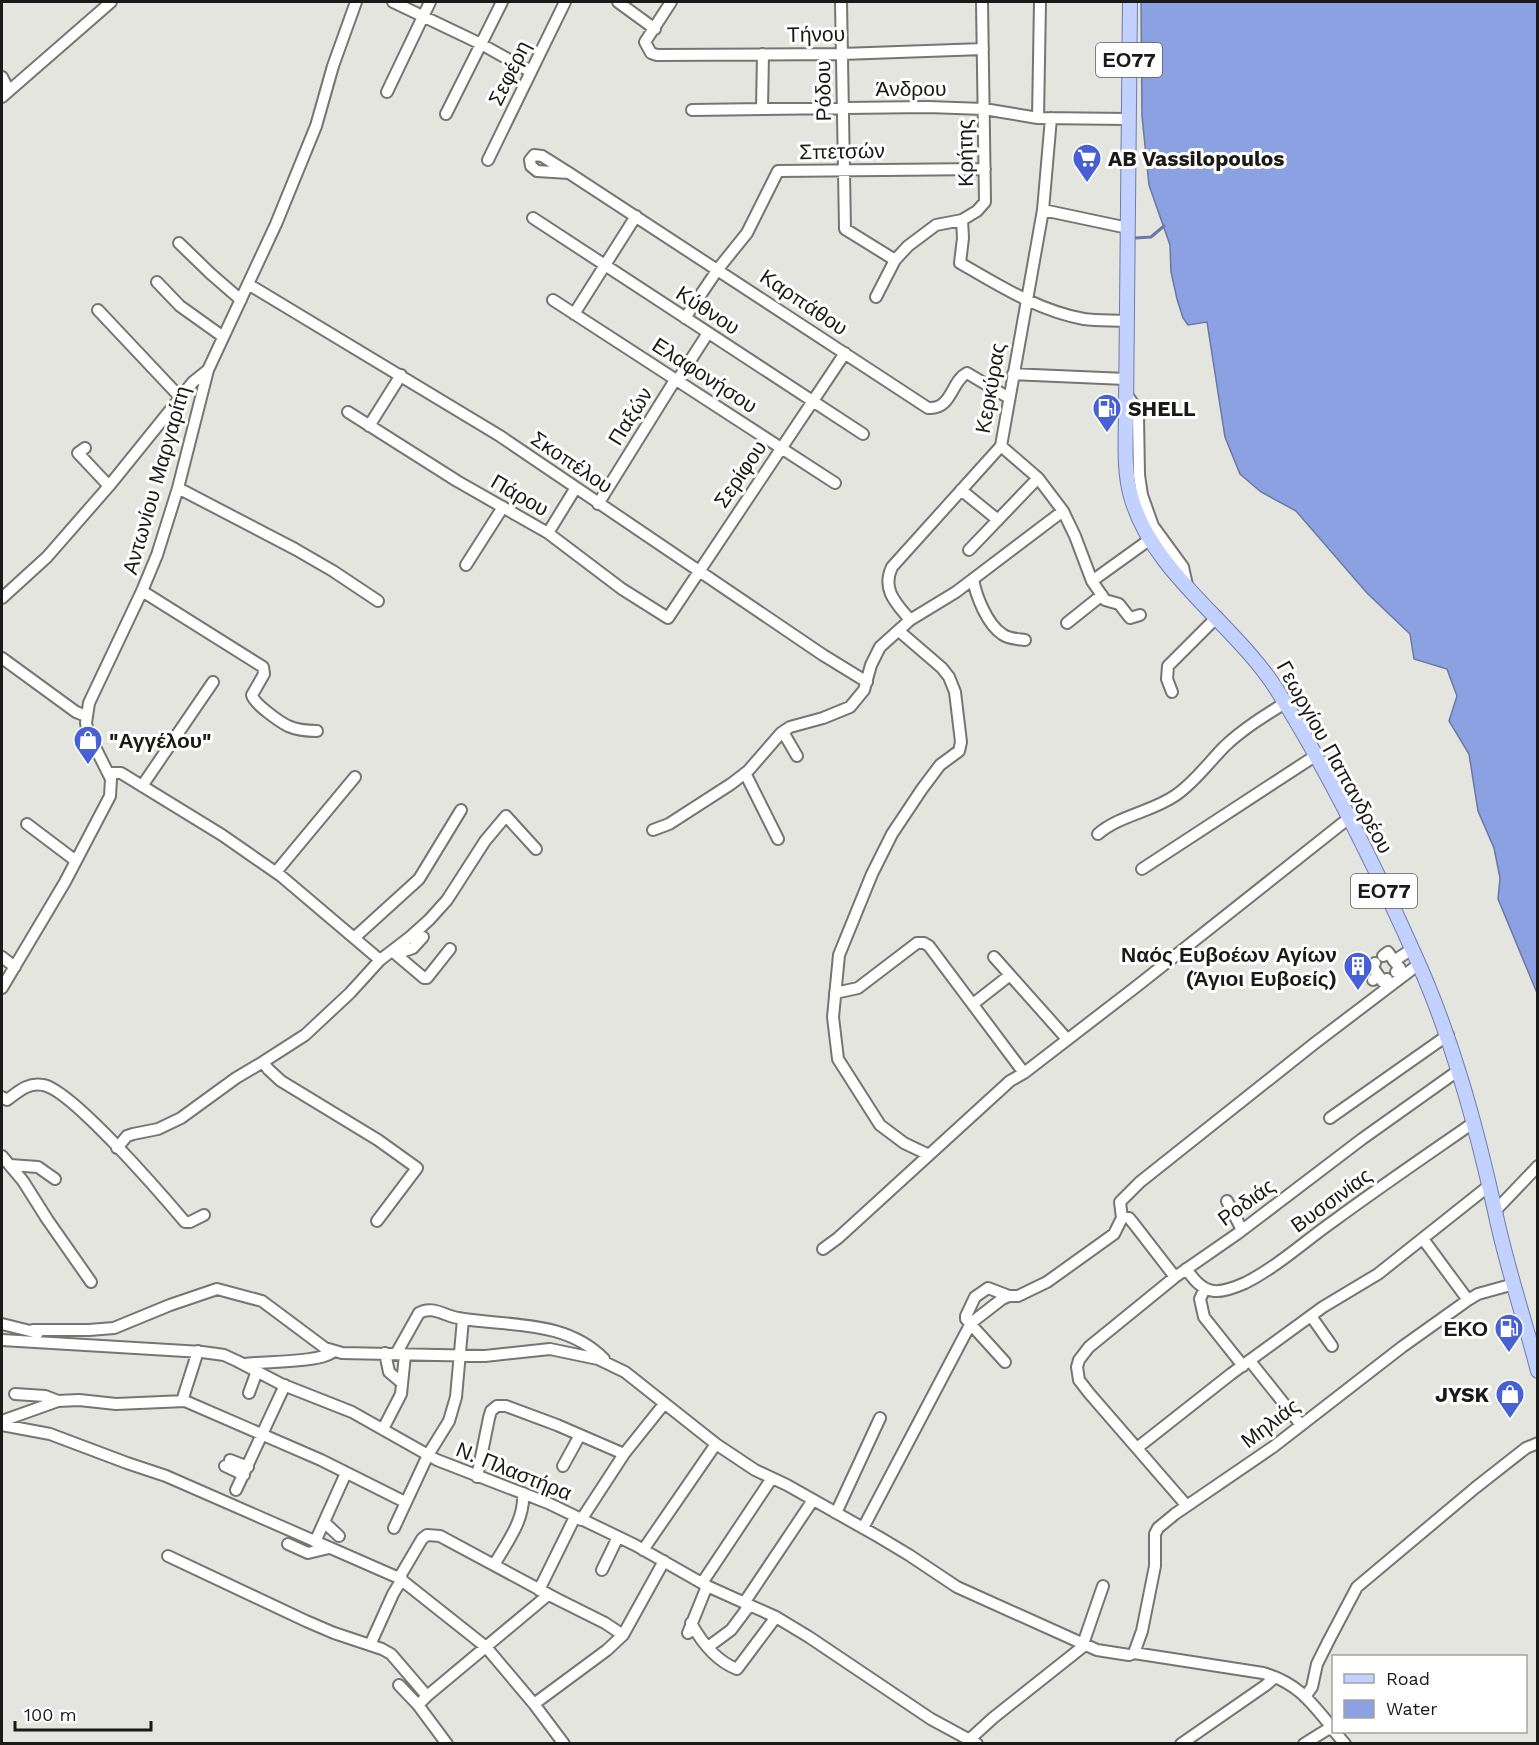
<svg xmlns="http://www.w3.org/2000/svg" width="1539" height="1745" viewBox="0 0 1539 1745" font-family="'Work Sans',sans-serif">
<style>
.water{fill:#8ca1e1;stroke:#6a78a5;stroke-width:1.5}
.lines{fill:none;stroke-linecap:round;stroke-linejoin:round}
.stream{stroke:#6a78a5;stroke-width:3}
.minor-casing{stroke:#757671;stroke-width:14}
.major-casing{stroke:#6d7dad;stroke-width:16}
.minor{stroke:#fff;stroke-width:10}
.major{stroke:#c2d1fe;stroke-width:14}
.labels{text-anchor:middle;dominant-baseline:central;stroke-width:6;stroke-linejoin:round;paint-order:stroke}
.shield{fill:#fff;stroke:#5f5f5d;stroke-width:1.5}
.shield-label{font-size:20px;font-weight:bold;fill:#1a1a18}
.street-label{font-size:21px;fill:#1a1a18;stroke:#fff}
.poi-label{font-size:21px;font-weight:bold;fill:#1a1a18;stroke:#fff;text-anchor:start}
</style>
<rect width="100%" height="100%" fill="#e4e5df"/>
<path class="water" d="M1141 2H1537V993L1498 899 1500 878 1494 848 1478 811 1469 754 1449 721 1457 696 1447 669 1414 659 1410 634 1367 593 1296 511 1261 492 1240 474 1225 437 1207 322 1188 325 1183 318 1177 299 1171 272 1170 245 1149 185 1142 116Z"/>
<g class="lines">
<path class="stream" d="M1135 238 1151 237 1164 226"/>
<g class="minor-casing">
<path id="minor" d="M393 2 481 44 531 72
M618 2 655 29
M671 2 645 42 651 53 657 55 842 54 983 49
M841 2 845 229 895 260
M2 77 9 91
M387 92 430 2
M2 97 111 2
M762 109 763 54
M692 110 928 107 984 109 1038 118 1128 119
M446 114 502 2
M1038 118 1040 2
M488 160 565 2
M569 173 537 171 531 166 530 160 534 155 542 156 569 173 928 408C952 410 951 381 967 373L1009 398
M1043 210 1128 228
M533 218 863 434
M962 220 963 238 960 263C1000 286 1039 311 1084 319 1098 321 1113 320 1127 321
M179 243 211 274 241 300
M157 282 180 306 222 336
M248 284 500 436 823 655 867 682
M876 297 895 260 908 246 936 225 962 220 977 211 985 202 982 2
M553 300 835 483
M98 310 180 397
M574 314 636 216
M685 318 718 269 747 233 778 171 985 169
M1013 374 1126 379
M677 381 708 333
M1126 394 1137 409 1138 415 1139 475 1142 495 1153 526 1183 567 1187 585
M348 412 457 481 548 533 622 589 668 618 845 353
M369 426 401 375
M85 448 78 453 109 486
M178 488 295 549 333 571 378 601
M961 490 998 520
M598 504 675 380
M1063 511 1075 536 1092 581 1105 600 1119 604 1130 618 1140 615
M548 533 575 489
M969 550 1038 478
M466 565 503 507
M973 579C976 596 987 624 1002 634 1008 639 1018 639 1025 640
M1092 581 1149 540
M142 591 263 667 264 674 252 695C254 704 280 722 288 726 297 730 308 731 317 731
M2 598 47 557 109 486 193 382 208 370
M910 620C897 604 881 590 892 567L1001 446 1043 210 1051 118
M1067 623 1102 595
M899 631 942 668 949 677 955 692 961 742 959 751 940 765 922 789 892 834 872 874 839 955 833 1017 838 1059 880 1125 904 1143 929 1155
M2 658 76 712 86 716
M1172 692 1167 679 1168 666 1217 617
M783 732 797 756
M109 773H121L222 835 281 876 380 960
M745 773 778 839
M142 786 213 682
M27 824 76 861
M653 830 669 824 731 784 748 771 781 733 790 727 823 718 850 707 864 690 871 665 880 647 910 620 956 592 1063 511 1038 478 1001 446
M1098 834C1120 815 1152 812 1176 795 1195 782 1209 762 1225 746 1243 729 1264 716 1285 703
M1142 869 1315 756
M276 872 355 777
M354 938 419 879 461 810
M392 951 424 978H427L450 949
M396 954 413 948 423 937
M1383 956 1388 952 1394 961
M2 957 15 967
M994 957 1067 1039
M1375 963 1372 966 1378 975
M1396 972 1400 968 1394 961 1412 949
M1373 980 1378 975 1383 982 1387 979
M2 988 65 882 110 796 111 779 88 733 86 723 89 703 142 591 157 555 178 488 208 370 276 224 316 126 333 66 356 2
M835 993 858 988 917 943H924L929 946 1024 1073
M973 1004 1010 975
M2 1097 7 1100C18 1092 28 1082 43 1085 71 1089 163 1196 185 1222H190L204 1215
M1330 1118 1448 1035
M117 1148 127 1136 133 1134 158 1129 181 1118 236 1078 263 1062
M2 1156 23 1181 47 1219 91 1282
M10 1165 38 1167 55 1179
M1227 1201 1242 1230
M1495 1211 1538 1166
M1122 1216 1129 1218 1134 1224 1175 1277
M377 1221 417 1168 378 1140 281 1081 268 1069 263 1062 305 1035 350 993 380 960 410 937 429 920 447 900 485 841 506 816 536 849
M1423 1239 1468 1300
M823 1249 838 1238 1010 1081 1024 1073 1137 986 1349 818
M1186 1269C1193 1278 1201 1290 1214 1291 1223 1292 1236 1287 1245 1283 1277 1267 1305 1241 1335 1220 1380 1187 1427 1155 1473 1123
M1205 1288 1200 1299 1204 1317 1243 1366
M1311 1316 1332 1346
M2 1324 38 1333
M33 1330H89L114 1328 170 1305 217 1289 262 1301 325 1348 342 1353 485 1356 550 1349 598 1359 625 1372 716 1444 755 1470 787 1485 879 1537 909 1555 957 1587 1097 1650 1129 1655 1134 1653 1263 1673C1298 1683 1311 1702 1334 1730
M2 1340 202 1352 224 1355 237 1361 281 1384 352 1412 437 1460 548 1503 635 1545 707 1586 776 1617 809 1637 931 1719 977 1744
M385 1353 389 1372 402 1383
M396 1354 419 1313C432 1305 445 1316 458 1318 508 1327 565 1319 604 1359
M1250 1361 1301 1425
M1005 1362 966 1319V1316L975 1297 988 1288 1009 1296
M245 1364C266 1361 321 1363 334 1351
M249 1393 257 1371
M15 1394 45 1396 58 1401
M182 1401 198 1351
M2 1421 58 1401 79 1400 116 1404 185 1401 321 1460 405 1502
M2 1425 50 1434 127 1463 166 1476 399 1578 486 1647 534 1704 564 1744
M383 1429 401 1394 405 1355
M1137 1448 1231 1374 1323 1307 1378 1274 1490 1185
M230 1460 248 1467
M225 1466 244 1475
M563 1466 580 1435
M477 1477 489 1418 491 1411 497 1406H506L557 1425 624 1454
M236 1490 285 1385
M1187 1506 1089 1393 1079 1380 1077 1367 1079 1360 1089 1347 1175 1277 1237 1234 1362 1139 1459 1070
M836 1513 880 1418
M581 1520 624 1454 664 1404
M324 1522 339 1536
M394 1528 428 1455 449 1421 456 1397 463 1319
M863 1528 971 1323 1002 1299 1009 1296H1018L1047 1282 1114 1234 1122 1218 1120 1202 1140 1182 1315 1043 1419 964
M315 1542 346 1473
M288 1544 308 1553 329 1548
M643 1550 716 1444
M168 1556 306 1621 334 1633 382 1649 391 1654 427 1696
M494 1565C507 1542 525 1520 523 1493
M602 1570 618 1537
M399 1578 422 1539 427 1535 440 1536 557 1599 605 1623 623 1635
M702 1583 772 1478
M539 1590 575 1517
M744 1603 813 1500
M691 1623C702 1643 716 1661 737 1669L776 1617
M688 1633 707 1586
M1083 1644 1103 1586
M370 1645 393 1594 402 1579
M708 1647 731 1630 749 1606
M1134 1653 1142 1631 1155 1566V1534L1158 1528 1175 1514 1273 1447 1402 1347 1468 1300 1478 1294 1514 1284
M399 1685 418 1705 447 1744
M1305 1697 1312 1687 1317 1664 1329 1640 1357 1587 1475 1488 1526 1448 1538 1443
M534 1704 607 1650 623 1635 664 1561
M418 1705 427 1696 548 1595
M1335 1732 1345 1744
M970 1739 993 1718 1085 1645
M1181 1744 1266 1685 1275 1677
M1304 1744 1328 1729 1334 1730"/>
</g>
<g class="major-casing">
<path id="major" d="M1130 2 1126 410C1126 439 1123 472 1132 500 1154 574 1236 625 1277 690 1329 772 1373 862 1413 951 1451 1034 1475 1121 1495 1211 1506 1265 1524 1317 1538 1371"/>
</g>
<use href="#minor" class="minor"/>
<use href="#major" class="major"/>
</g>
<defs>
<g id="supermarket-pin" transform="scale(1.5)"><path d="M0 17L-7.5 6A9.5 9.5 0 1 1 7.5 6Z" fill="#4760d4" stroke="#fff"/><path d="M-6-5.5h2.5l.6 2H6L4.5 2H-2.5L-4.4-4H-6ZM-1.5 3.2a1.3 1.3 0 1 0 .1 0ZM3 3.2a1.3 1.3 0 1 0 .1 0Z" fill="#fff"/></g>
<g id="fuel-pin" transform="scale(1.5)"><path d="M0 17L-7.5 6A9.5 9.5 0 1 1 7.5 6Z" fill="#4760d4" stroke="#fff"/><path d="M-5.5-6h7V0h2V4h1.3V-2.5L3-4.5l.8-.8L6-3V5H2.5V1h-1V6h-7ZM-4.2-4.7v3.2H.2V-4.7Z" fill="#fff"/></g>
<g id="shop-pin" transform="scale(1.5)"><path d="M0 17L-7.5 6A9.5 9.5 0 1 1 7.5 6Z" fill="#4760d4" stroke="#fff"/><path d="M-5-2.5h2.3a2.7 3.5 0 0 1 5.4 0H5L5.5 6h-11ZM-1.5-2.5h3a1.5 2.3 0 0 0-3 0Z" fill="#fff"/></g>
<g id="building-pin" transform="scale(1.5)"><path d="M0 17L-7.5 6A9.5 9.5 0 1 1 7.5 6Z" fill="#4760d4" stroke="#fff"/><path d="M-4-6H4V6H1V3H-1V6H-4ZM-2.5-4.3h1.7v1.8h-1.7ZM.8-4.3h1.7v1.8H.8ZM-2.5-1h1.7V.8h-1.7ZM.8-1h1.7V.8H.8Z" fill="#fff"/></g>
</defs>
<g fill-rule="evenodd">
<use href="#supermarket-pin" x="1087" y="158"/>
<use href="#fuel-pin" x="1107" y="408"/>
<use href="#shop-pin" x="88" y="740"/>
<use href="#building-pin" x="1358" y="966"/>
<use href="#fuel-pin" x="1509" y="1328"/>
<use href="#shop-pin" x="1510" y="1394"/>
</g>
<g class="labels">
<g class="shield">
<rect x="1096" y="43" width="66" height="34" rx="4.5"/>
<rect x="1351" y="874" width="66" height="34" rx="4.5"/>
</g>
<g class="shield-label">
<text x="1129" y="60">ΕΟ77</text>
<text x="1384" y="891">ΕΟ77</text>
</g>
<g class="street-label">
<text transform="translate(816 34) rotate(-1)">Τήνου</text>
<text transform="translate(509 73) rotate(-64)">Σεφέρη</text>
<text x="911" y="88">Άνδρου</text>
<text transform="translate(823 91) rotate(-91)">Ρόδου</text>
<text transform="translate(842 151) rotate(-1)">Σπετσών</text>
<text transform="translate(965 153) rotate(-91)">Κρήτης</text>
<text transform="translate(804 302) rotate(34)">Καρπάθου</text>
<text transform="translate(708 310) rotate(33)">Κύθνου</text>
<text transform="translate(705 375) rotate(33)">Ελαφονήσου</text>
<text transform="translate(990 388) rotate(-80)">Κερκύρας</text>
<text transform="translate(630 416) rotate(-58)">Παξών</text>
<text transform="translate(572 462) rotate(34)">Σκοπέλου</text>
<text transform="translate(740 474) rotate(-56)">Σερίφου</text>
<text transform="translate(156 480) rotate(-74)">Αντωνίου Μαργαρίτη</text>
<text transform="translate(520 495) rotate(30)">Πάρου</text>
<text transform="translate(1335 757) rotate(61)">Γεωργίου Παπανδρέου</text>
<text transform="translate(1331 1200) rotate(-36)">Βυσσινίας</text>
<text transform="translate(1246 1202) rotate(-36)">Ροδιάς</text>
<text transform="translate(1270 1423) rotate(-37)">Μηλιάς</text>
<text transform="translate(514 1471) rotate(22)">Ν. Πλαστήρα</text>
</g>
<g class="poi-label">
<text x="1108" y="158">AB Vassilopoulos</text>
<text x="1128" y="408">SHELL</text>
<text x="109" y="740">"Αγγέλου"</text>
<text x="1337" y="954" text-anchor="end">Ναός Ευβοέων Αγίων<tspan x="1337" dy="24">(Άγιοι Ευβοείς)</tspan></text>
<text x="1488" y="1328" text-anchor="end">ΕΚΟ</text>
<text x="1489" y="1394" text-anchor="end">JYSK</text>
</g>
</g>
<rect width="1539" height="1745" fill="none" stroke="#1a1a18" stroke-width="6"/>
<rect x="1332" y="1655" width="195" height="78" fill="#ffffff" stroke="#a3a3a3" stroke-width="1.5"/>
<rect x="1344" y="1674" width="30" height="9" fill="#c2d1fe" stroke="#a3a3a3" stroke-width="1.5"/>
<text x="1386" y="1685" font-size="18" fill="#1a1a18">Road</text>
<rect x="1344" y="1700" width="30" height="18" fill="#8ca1e1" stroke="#a3a3a3" stroke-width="1.5"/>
<text x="1386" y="1715" font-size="18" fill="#1a1a18">Water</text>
<path d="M15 1721v9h136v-9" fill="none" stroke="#1a1a18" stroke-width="3"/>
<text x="24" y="1721" font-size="18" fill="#1a1a18" stroke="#ffffff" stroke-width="4.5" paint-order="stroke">100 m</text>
</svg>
